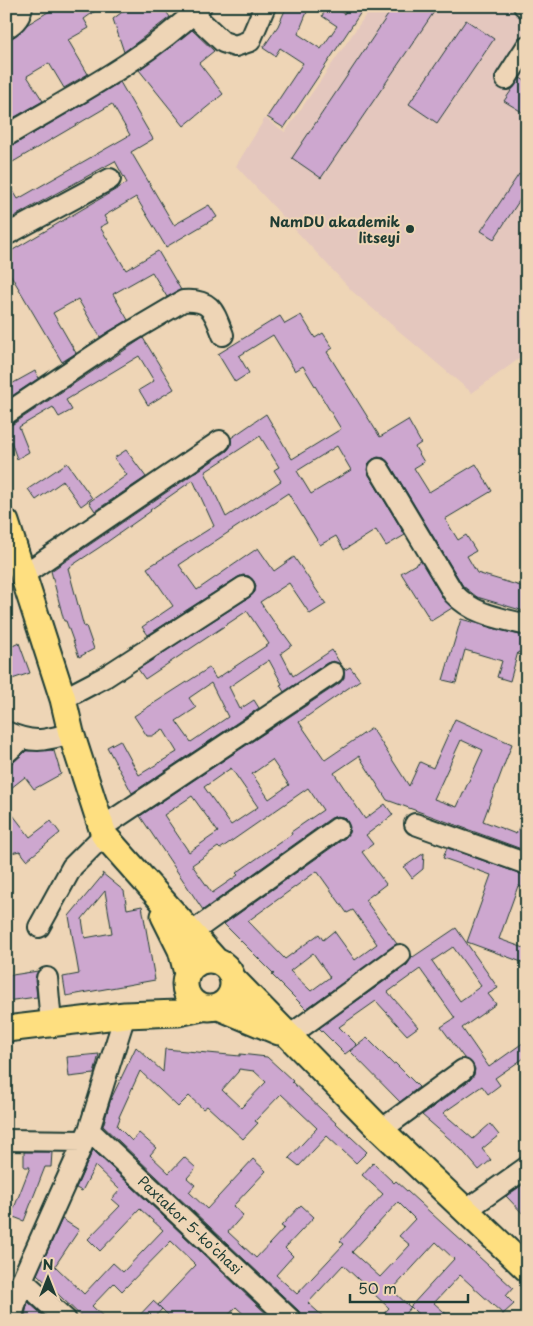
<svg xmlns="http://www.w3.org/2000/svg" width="533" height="1326" viewBox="0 0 533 1326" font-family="'Playpen Sans',sans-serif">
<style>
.built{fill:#e4c7be}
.building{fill:#cda7cf;stroke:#1f3d34;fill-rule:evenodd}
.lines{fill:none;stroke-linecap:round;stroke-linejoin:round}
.minor-casing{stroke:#1f3d34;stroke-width:24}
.major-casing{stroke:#1f3d34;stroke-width:29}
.minor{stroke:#eed5b6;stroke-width:20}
.major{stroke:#fedf80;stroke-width:25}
.poi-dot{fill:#1f3d34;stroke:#eed5b6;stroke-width:2}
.labels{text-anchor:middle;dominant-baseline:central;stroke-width:4;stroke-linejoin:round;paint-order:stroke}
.poi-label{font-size:14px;font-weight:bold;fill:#1f3d34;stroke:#eed5b6;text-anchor:end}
.street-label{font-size:14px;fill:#1f3d34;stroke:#eed5b6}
</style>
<rect width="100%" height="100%" fill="#eed5b6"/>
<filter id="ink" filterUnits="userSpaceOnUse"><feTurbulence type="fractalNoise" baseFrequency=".02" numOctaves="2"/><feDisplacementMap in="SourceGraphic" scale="10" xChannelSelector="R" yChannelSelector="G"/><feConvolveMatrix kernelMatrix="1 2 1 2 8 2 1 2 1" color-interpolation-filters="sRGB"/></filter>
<g filter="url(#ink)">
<path class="built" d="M372 6H527V353L472 393 352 291 236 166 265 118 285 132Z"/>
<path class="building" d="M58 6H102L84 19 89 28 68 40 88 74 64 88 49 63 27 76 43 101 6 122V40L15 36 28 24Z
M130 6H162L170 17 124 52 113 19Z
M287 6H294L307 12 298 34 321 49 337 26 322 16 328 6H332L344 14 350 6H365L284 128 267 117 303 63 280 48 275 56 263 48 278 26Z
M394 6H438L321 178 292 158Z
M466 20 494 39 437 123 409 104Z
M192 30 214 51 199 63 223 94 184 126 139 70Z
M520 78 527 82V115L504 101Z
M120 82 153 139 131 152 174 225 209 205 217 217 166 247 136 197 104 216 108 223 100 227 126 270 158 251 181 290 167 297 152 272 113 294 128 320 100 337 78 299 53 313 76 353 62 362 6 267V254L127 183 115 161 6 221V179L18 199 130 135 112 104 6 166V148L12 146Z
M519 174 527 179V189L494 239 481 231Z
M301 315 315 338 323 333 333 348 327 352 380 437 408 420 421 443 415 447 424 462 414 468 429 492 476 464 492 491 445 519 458 540 466 535 476 551 467 556 477 573 527 588V612L477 597 463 586 389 463 384 458 378 457 373 459 368 464 367 470 369 475 405 535 386 546 376 530 344 550 336 536 320 545 288 493 179 565 197 590 258 548 274 571 294 557 326 604 310 614 289 583 260 602 283 635 284 634 292 645 281 653 293 676 332 650 341 665 333 661 327 663 284 692 280 685 282 684 269 660 229 687 240 709 254 700 259 708 132 793 107 747 120 740 139 775 177 752 163 729 152 736H147L134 716 209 668 216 679 269 644 247 611 145 679 138 669 250 597 255 592 256 586 254 581 249 576 243 575 238 577 148 635 142 627 173 606 147 568 214 526 193 480 150 510 151 511 100 547 68 568 84 627 86 626 94 649 79 657 66 621H64L51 571 227 451 231 446V438L266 414 292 459 341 429 303 366 295 371 273 335 239 356 249 373 235 382 218 354 280 316 285 324ZM260 436 279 467 274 470 281 481 226 517 205 472ZM337 446 351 470 311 494 297 471ZM211 683 228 717 191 742 176 721 196 708 189 698Z
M143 338 174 389 148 405 139 390 154 381 139 356 66 400 72 410 59 417 53 407 19 427 29 452 17 459 8 433 6 435V426L13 424Z
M35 371 39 378 6 400V387Z
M126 450 146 477 95 511 89 502 127 475 114 458Z
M67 463 92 498 81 506 63 481 36 500 28 489Z
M421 561 444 600 452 608 431 621 401 573Z
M461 619 527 637V655L518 652 510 681 497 677 502 661 465 650 456 683 443 680Z
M19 643 30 673 6 681V649Z
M350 667 360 680 299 722 325 760 372 728 409 786 420 762 433 768 455 719 512 744 483 821 516 834 527 810V851L387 800 359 756 334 773 365 819 385 804 393 815 366 835 373 844 362 852 386 884 365 900 397 944 306 1009 272 975 274 974 224 924 345 838 349 833 350 827 347 821 343 817 337 816 331 818 203 910 140 816 340 683 344 678V668L345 670ZM461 740 483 750 457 807 434 799ZM272 760 289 785 269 799 252 774ZM231 768 258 807 231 825 204 787ZM308 788 323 810 291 832 292 834 236 873 238 875 212 893 192 865 218 847 220 849ZM192 796 218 832 189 852 164 815ZM317 871 347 913 353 910 377 944 355 960 334 931 323 940 319 934 285 959 248 921ZM313 953 330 977 311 991 290 971Z
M51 750 54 751 61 774 34 789 25 777 6 792V765L14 762 26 751Z
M6 806 30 837 51 821 60 833 27 860 20 851 6 854Z
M447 848 527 876V889L518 886 499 939 527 949V964L467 942 491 875 443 858Z
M424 853 423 869 412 878 404 867Z
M102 873 124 891 127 909 142 906 155 980 66 996 63 977 79 974 69 916 103 875ZM105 891 112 933 85 938 82 919Z
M456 928 498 988 488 994 496 1004 462 1028 489 1067 527 1040V1056L495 1078 500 1085 488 1094 482 1086 443 1113 473 1139 490 1124 499 1135 482 1149 491 1160 479 1170 461 1149 422 1115 470 1080 474 1075 475 1069 472 1063 464 1058 441 1027 455 1018 420 969 388 992 418 1027 407 1035 376 1001 339 1027 357 1045 345 1054 319 1028 407 965 412 956 413 957ZM453 947 481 986 460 1001 432 961Z
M38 971 35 979 37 997 6 1001V976Z
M367 1038 393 1064 395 1063 419 1087 400 1102 350 1051Z
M136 1047 163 1072 165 1049 240 1056V1054L267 1057 293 1081 292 1082 367 1152 356 1163 327 1136 299 1166 289 1158 317 1128 281 1094 255 1121 258 1123 243 1139 207 1106 203 1109 189 1096 178 1107 140 1071 119 1117 120 1118 117 1126 132 1141 139 1133 156 1148 150 1155 169 1173 184 1157 196 1168 187 1178 195 1185 189 1192 207 1209 253 1159 266 1171 233 1206 243 1215 228 1232 256 1258 284 1228 281 1226 301 1205 314 1217 285 1248 293 1256 276 1275 297 1294 344 1244 340 1241 383 1194 362 1175 373 1163 394 1183 396 1181 513 1288 506 1296 514 1304 503 1314 460 1275 434 1303 453 1320H424L411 1307 399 1320H378L389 1308 343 1265 308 1303 327 1320H303L299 1311 103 1126 111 1099ZM239 1069 254 1071 266 1082 241 1108 222 1090 238 1072ZM398 1202 415 1219 399 1236 410 1245 380 1277 352 1252ZM436 1242 454 1259 410 1307 392 1290Z
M99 1054 94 1074 69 1077 67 1057Z
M93 1150 273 1320H250L236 1307 224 1320H173L158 1305 196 1265 171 1241 122 1291 114 1283 92 1306 107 1320H85L37 1274 62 1219 79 1230 55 1266 84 1294 113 1263 123 1272 163 1230 140 1209 100 1251 88 1239 120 1206 112 1199 120 1190 95 1166 82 1191 76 1188Z
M24 1152H52L51 1167H45L24 1221 11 1216 30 1167H24Z
M527 1182V1218L506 1196Z
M153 1301 162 1309 152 1320H135Z
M28 1302 48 1320H29L25 1315Z"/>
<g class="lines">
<g class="minor-casing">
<path id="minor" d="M524 6 527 8
M193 14 223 42 235 46 250 41 265 6
M6 28C15 23 21 16 22 6
M506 79 527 46
M6 136C73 96 145 60 201 6
M6 235 110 179
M6 414 117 340 183 301C212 299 214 312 223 335
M379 469 454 594C474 615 500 618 527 625
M23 575 220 441
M63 699 105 677 244 587
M6 732C34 744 43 741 71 733
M6 753 22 739
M415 824 527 864
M101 828 333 673
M39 927 72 867 104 835
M191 933 338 828
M47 978 51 1023
M289 1036 400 955
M89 1130 291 1320
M381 1130 463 1070
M6 1140 84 1141
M465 1211 527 1167
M22 1280 66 1320
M11 1320 22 1280 89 1130 125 1015"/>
</g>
<g class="major-casing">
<path id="major" d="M6 522 63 699 71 733 104 835 216 961
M164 916 181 950 187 973
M185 984a24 24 0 1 1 48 0a24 24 0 1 1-48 0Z
M233 979 381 1130 527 1269
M219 1007 279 1032
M6 1029 125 1015 178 1013 202 1008"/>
</g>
<use href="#minor" class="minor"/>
<use href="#major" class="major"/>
</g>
</g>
<circle class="poi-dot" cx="410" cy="229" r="5"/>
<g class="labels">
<g class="poi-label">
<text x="400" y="221">NamDU akademik<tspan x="400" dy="16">litseyi</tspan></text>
</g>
<g class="street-label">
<text transform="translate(190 1225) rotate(43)">Paxtakor 5-koʻchasi</text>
</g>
</g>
<rect width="533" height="1326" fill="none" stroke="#eed5b6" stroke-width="25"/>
<rect x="12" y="12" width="508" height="1301" fill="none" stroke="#1f3d34" stroke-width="2" filter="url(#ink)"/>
<g transform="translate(48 1278)" stroke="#eed5b6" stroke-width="4" paint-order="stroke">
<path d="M0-4L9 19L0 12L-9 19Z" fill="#1f3d34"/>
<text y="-8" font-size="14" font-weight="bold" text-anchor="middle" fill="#1f3d34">N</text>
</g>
<path d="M350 1294v8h118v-8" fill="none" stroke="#1f3d34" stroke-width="2.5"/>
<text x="358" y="1294" font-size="15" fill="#1f3d34" stroke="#eed5b6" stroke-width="4" paint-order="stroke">50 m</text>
</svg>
